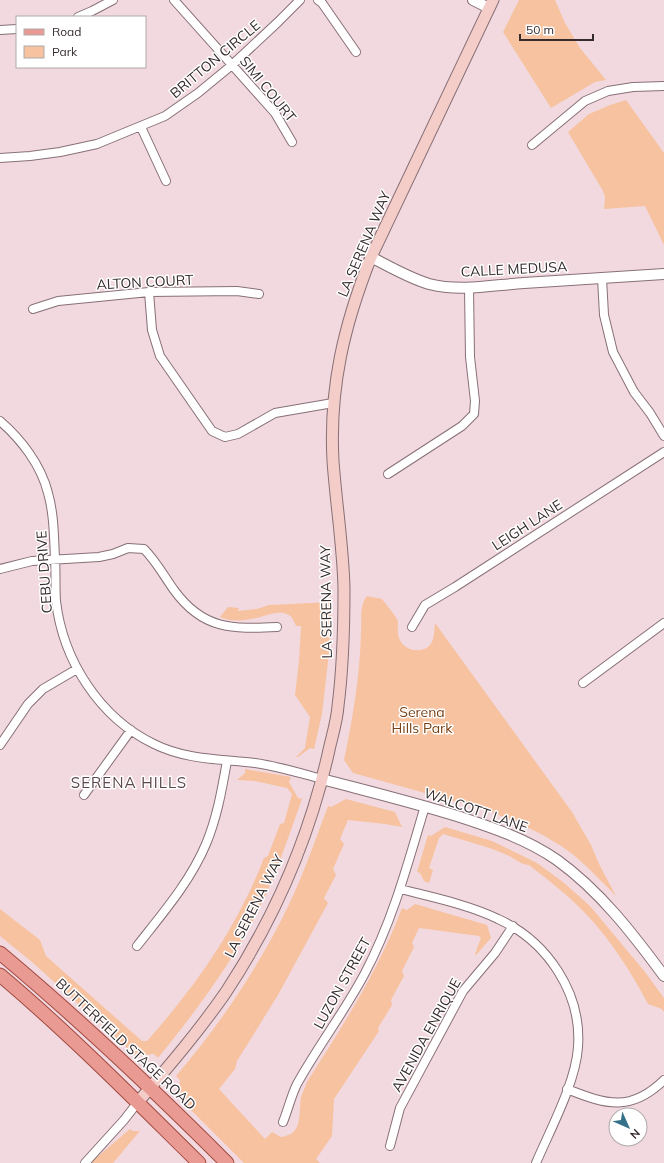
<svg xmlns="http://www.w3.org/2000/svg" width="664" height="1163" viewBox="0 0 664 1163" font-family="Mulish,sans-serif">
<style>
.green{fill:#f6c29f}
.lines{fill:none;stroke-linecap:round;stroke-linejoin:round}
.minor-casing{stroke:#877076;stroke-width:10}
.tertiary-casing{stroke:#877076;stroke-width:12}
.secondary-casing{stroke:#877076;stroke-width:13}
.primary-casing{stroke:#a04940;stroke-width:15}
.minor{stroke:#fff;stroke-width:8}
.tertiary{stroke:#fff;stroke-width:10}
.secondary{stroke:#f4cdc9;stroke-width:11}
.primary{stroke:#e99b93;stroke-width:13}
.labels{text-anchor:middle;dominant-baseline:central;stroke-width:3;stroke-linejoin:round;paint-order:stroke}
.street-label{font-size:14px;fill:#352b2d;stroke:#fff}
.park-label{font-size:14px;fill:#784114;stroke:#fff}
.neighbourhood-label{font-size:15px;letter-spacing:1px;fill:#5c474d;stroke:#fff}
</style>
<rect width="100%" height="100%" fill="#f2d9df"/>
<path class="green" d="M519 0H555L565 23 580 48 606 80 595 82 551 108 503 32Z
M626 100 664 153V245L645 206 604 209 605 197 603 191 568 132 589 114 610 105Z
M367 596 382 599C387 606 393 612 397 619 399 623 397 629 398 634 400 647 413 653 424 649 435 645 434 633 435 623L572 812 591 845 599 864 616 896C603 883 590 869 576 857 550 836 517 822 486 810L353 773 344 760C353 717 360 675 361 632 362 619 359 606 367 596Z
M331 602 329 653 322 714 314 749 310 748 298 757H296L305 748 310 717 295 695 299 661 301 626H296C294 621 292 616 287 614 277 610 266 616 256 618 244 621 231 622 220 617L228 607 239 608 238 611 257 609 269 605Z
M245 769 291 777 289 782 298 798 302 799C289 835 277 872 260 907 233 962 196 1011 158 1058L154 1054 136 1056 32 962 0 936V909L40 940 46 956 142 1041H147C196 986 238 926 264 858L268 856 280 824 284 823 292 794 287 788 255 781 237 780 245 773Z
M346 799 395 812 402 827 385 824 348 820 340 839 344 844 333 869 336 875 324 898 328 903 278 995 237 1061 235 1069 219 1089 265 1139 272 1132 281 1137C304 1134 298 1114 301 1097 303 1092 305 1087 307 1082 343 1025 378 972 402 908L407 910 415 904 487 925 491 938 476 955 475 954 481 938 479 936 419 928 412 943 414 947 402 971 404 976 391 1000 392 1005 378 1028 379 1031 334 1099 332 1136 316 1159 320 1163H244L179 1098 180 1080 176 1076C222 1022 261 964 291 900 305 870 316 838 328 806L331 807Z
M445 827 492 841 537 863 563 882 590 906 645 972 664 998V1012L662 1009 648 1004C631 972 611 940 585 913 568 895 548 880 529 865 521 865 516 859 509 856 488 846 465 841 443 834L439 838 429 868 433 870 429 883 424 881 420 873 417 872 428 835 431 836Z
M130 1129 133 1131H140L113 1163H90Z"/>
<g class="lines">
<g class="minor-casing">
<path id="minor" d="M174 0 275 113 292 142
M318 0 322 3 356 52
M78 17 92 11 113 0
M0 30 17 29
M141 127 166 181
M532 145 585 101 608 91 633 87 664 86
M0 158 30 156 60 152 97 144 165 116 198 93 232 65 278 22 300 0
M602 278 604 315 613 352 634 392 650 413 664 436
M149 292 152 330 160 356 212 431 225 437 238 434 275 413 333 403
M33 309 58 301 149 292 237 291 259 294
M0 421C21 439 41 465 48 493 54 514 54 537 55 559 56 573 55 587 56 601 63 661 100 718 154 744 186 760 221 759 255 763 277 766 300 773 322 779
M388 474 462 426 474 414 475 401 470 357 469 288
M0 569 32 561 99 557 113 554 128 548 144 549C156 561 164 576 174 590 203 630 232 629 277 627
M412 627 425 605 455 587 664 452
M583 683 664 623
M0 745 28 704 43 689 77 669
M84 795 131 730
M400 889C431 897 470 905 498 919 547 941 582 993 578 1047 576 1082 550 1130 536 1163
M137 946C162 914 190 882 206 844 217 818 222 789 227 761
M567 1089C607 1105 631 1112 664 1080
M283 1122C288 1110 291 1096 297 1084 318 1046 345 1011 365 973 393 920 408 863 425 806
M390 1146 400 1108 463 991 495 953 513 926
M85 1163 124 1120 138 1102"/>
</g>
<g class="tertiary-casing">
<path id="tertiary" d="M473 0 489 8
M371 257C390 267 409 278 429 284 460 292 493 285 524 283 570 280 617 277 664 274
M322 779C367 791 412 802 457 816 491 827 527 839 557 860 600 891 633 934 664 976"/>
</g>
<g class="secondary-casing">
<path id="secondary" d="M138 1102C169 1066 199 1031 226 992 274 919 310 836 329 750 332 736 337 721 338 706 343 667 344 627 344 588 343 546 336 503 333 461 329 388 344 325 371 257L493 0"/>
</g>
<g class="primary-casing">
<path id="primary" d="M0 953C79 1019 154 1090 227 1163
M0 975C70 1034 134 1099 199 1163"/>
</g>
<use href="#minor" class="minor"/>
<use href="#tertiary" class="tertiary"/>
<use href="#secondary" class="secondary"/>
<use href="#primary" class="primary"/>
</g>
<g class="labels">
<g class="street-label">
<text transform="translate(215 59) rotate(-40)">BRITTON CIRCLE</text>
<text transform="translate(268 89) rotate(51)">SIMI COURT</text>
<text transform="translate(364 244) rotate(-67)">LA SERENA WAY</text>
<text transform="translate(514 269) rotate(-3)">CALLE MEDUSA</text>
<text transform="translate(145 282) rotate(-3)">ALTON COURT</text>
<text transform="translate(527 525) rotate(-33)">LEIGH LANE</text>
<text transform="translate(44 572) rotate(-94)">CEBU DRIVE</text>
<text transform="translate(326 602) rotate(-91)">LA SERENA WAY</text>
<text transform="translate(476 810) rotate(19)">WALCOTT LANE</text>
<text transform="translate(254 906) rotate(-63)">LA SERENA WAY</text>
<text transform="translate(342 983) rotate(-61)">LUZON STREET</text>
<text transform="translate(426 1035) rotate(-61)">AVENIDA ENRIQUE</text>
<text transform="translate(126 1044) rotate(43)">BUTTERFIELD STAGE ROAD</text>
</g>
<g class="park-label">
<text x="422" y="712">Serena<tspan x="422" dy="16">Hills Park</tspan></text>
</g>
<g class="neighbourhood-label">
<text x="129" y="782">SERENA HILLS</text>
</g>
</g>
<rect x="16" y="16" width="130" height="52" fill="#ffffff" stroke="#aeaaab"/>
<rect x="24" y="29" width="20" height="6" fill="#e99b93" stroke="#aeaaab"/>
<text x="52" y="36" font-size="12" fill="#352b2d">Road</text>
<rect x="24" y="46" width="20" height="12" fill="#f6c29f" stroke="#aeaaab"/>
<text x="52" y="56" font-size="12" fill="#352b2d">Park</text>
<g transform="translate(628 1127) rotate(135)"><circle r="19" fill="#ffffff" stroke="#aeaaab"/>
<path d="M0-3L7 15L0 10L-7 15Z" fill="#357188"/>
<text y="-6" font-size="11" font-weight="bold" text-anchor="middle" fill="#352b2d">N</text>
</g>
<path d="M520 34v6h73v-6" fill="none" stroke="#352b2d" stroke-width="2"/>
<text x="526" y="34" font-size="12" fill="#352b2d" stroke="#ffffff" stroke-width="3" paint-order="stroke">50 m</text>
</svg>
